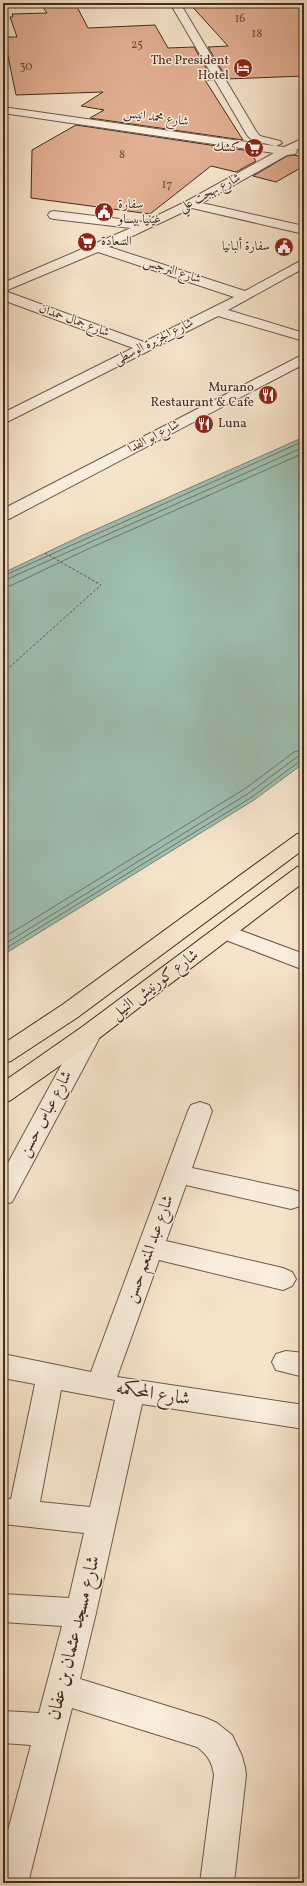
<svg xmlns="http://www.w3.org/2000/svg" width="307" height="1886" viewBox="0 0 307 1886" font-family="Vollkorn,Amiri,serif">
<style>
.water{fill:#9ebfb0;stroke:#798476}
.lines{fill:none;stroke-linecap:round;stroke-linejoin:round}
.shore{stroke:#707568;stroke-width:1}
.ferry{stroke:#595043;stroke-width:1;stroke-dasharray:2.5 2;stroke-linecap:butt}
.building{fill:#e1af91;stroke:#422b1f}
.minor-casing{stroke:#6f594a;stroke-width:2}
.major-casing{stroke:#422b1f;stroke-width:2}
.minor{fill:#f9eddd;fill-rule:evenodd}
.major{fill:#f6e4ca;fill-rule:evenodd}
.labels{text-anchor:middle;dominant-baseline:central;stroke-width:3;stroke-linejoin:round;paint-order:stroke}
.far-number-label{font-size:12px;fill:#6a4c3c}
.far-poi-label{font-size:13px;fill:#422b1f;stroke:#f9eddd;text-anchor:end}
.far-street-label{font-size:13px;fill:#422b1f;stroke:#f9eddd}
.street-label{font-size:16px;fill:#422b1f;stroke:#f9eddd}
.near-street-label{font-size:19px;fill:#422b1f;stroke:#f9eddd}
</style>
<rect width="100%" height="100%" fill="#f6e4ca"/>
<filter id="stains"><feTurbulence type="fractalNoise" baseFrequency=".005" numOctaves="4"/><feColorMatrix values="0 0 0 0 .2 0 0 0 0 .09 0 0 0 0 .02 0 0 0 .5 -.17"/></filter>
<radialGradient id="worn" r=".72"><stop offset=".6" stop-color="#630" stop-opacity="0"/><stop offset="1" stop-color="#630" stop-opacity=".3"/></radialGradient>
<path class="water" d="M304 437V763L254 800 3 955V573L81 536Z"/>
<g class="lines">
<path class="shore" d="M3 576 304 441
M3 581 304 447
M3 587 10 586 88 549 304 453
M3 938 246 788 294 752 304 749
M3 945 249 793 297 757 304 755
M3 950 252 797 300 761 304 760"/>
<path class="ferry" d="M3 673 101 585 45 553"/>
</g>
<path class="building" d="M40 3H75L88 28 155 25 168 48 194 47 213 80H205L243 140 90 118 104 110 81 106 103 92 16 95 4 37H17L10 17H13L12 14 47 13Z
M189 3H304V76L227 79 208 47 228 46Z
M76 125 250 151 256 161 236 172 211 166 150 214 31 198 32 150Z
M295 155 304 158V166L276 182 253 176 287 156Z"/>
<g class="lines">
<g class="minor-casing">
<path id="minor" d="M170 3H180L256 131 260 136 280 141 282 143 276 146 284 147 304 138V146L296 150 297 152 295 154 287 155 202 203 304 226V234L192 208 109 247 245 291 304 259V268L228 310 304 333V341L218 316 3 424V413L133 348 3 300V283L131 228 54 219 50 218 48 215 50 212 54 211 144 222 187 201 274 153 3 113V107L275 146 252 140 247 135ZM98 252 234 297 144 342 5 291Z
M304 354V364L9 519 3 521V509Z
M226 925 304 954V970L218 937 215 932 218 927Z
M90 1025 98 1027 102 1033 12 1202 3 1205V1172L82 1027Z
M200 1102 209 1105 212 1111 192 1168 291 1189 300 1192 304 1199 300 1206 291 1209 186 1185 166 1241 283 1268 292 1272 296 1279 292 1286 283 1290 159 1260 117 1377 304 1405V1429L142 1404 96 1613 80 1679 206 1718 217 1723 232 1735 242 1756 245 1768 246 1775 234 1883H200L214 1775C212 1762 208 1755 197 1747L72 1708 28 1883H3V1849L31 1745 3 1743V1711L39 1713 62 1626 3 1622V1594L69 1598 84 1533 3 1524V1498L11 1499 35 1384 3 1378V1354L91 1372 188 1111 191 1105ZM61 1390 115 1400 90 1507 40 1502Z
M286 1351 304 1353V1377L276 1370 272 1362 276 1354Z"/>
</g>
<g class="major-casing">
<path id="major" d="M304 833V849L78 1017 11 1061 3 1063V1044L62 1005 297 834Z
M304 865V882L98 1039 11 1100 3 1103V1082L82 1027 297 867Z"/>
</g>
<use href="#minor" class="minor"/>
<use href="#major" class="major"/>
</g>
<defs>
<g id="hotel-disc" transform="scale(1)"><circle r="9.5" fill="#8f2418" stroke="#f9eddd"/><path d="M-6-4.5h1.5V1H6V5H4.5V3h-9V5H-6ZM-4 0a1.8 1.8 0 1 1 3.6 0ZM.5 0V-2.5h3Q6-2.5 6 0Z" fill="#fff"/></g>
<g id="supermarket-disc" transform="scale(1)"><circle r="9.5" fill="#8f2418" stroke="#f9eddd"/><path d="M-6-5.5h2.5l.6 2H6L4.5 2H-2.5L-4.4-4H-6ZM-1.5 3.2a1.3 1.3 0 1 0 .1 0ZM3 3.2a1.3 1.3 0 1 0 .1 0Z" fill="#fff"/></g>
<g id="civic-disc" transform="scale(1)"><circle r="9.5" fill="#8f2418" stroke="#f9eddd"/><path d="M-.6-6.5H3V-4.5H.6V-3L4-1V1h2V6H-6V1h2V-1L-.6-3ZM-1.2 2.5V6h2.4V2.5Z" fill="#fff"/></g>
<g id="restaurant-disc" transform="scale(1)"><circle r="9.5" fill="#8f2418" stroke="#f9eddd"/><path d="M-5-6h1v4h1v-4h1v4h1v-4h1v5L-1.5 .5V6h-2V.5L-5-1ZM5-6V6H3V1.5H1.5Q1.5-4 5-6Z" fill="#fff"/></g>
</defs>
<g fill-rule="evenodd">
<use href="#hotel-disc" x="243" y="68"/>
<use href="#supermarket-disc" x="254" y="148"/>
<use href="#civic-disc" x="104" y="212"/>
<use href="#supermarket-disc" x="87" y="242"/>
<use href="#civic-disc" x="284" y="247"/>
<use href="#restaurant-disc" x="268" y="395"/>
<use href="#restaurant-disc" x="204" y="424"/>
</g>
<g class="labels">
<g class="far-number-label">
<text x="240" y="19">16</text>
<text x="257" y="34">18</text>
<text x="137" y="45">25</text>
<text x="26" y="67">30</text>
<text x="122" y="155">8</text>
<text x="167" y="185">17</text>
</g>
<g class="far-poi-label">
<text x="229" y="61">The President<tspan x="229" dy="15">Hotel</tspan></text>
<text x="240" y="148">كشك</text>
<text x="118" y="205" text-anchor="start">سفارة<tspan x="118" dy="15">غينيا بيساو</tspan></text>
<text x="101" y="242" text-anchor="start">السعادة</text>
<text x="270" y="247">سفارة ألبانيا</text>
<text x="254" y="388">Murano<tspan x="254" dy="15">Restaurant &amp; Cafe</tspan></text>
<text x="218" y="424" text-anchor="start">Luna</text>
</g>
<g class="far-street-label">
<text transform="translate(156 118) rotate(8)">شارع محمد انيس</text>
<text transform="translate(210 193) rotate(-28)">شارع بهجت علي</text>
<text transform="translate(172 271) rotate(18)">شارع النرجس</text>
<text transform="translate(74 321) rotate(20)">شارع جمال حمدان</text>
<text transform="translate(154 342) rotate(-27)">شارع الجزيرة الوسطى</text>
<text transform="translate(154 437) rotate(-28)">شارع ابو الفدا</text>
</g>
<g class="street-label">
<text transform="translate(155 985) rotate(-37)">شارع كورنيش النيل</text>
<text transform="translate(46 1114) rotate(-62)">شارع عباس حسن</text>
<text transform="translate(150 1249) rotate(-70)">شارع عبد المنعم حسن</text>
</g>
<g class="near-street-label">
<text transform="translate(153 1394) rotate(9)">شارع المحكمه</text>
<text transform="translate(74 1638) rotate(-76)">شارع مسجد عثمان بن عفان</text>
</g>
</g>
<rect width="307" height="1886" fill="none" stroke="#f6e4ca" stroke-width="16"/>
<rect x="4" y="4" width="299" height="1878" fill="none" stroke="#422b1f" stroke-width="2"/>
<rect x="8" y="8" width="291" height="1870" fill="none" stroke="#422b1f"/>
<rect width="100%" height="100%" filter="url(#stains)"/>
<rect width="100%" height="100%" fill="url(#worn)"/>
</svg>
